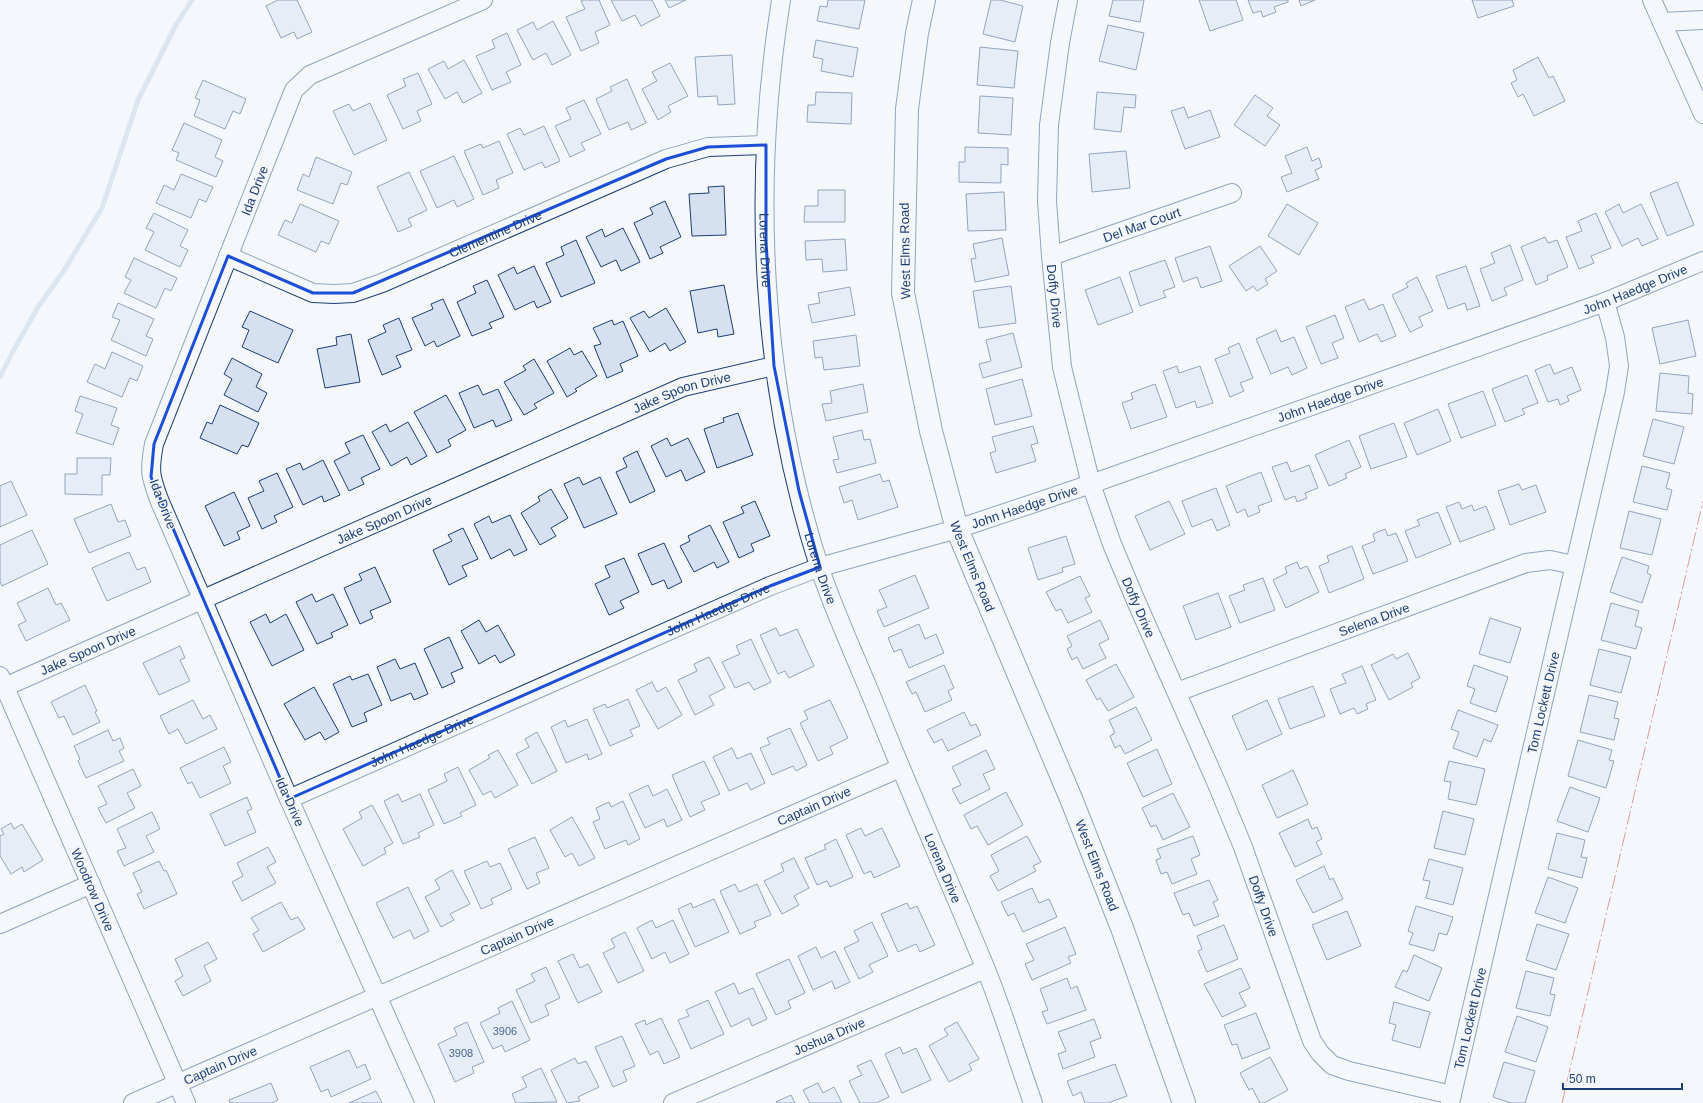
<svg xmlns="http://www.w3.org/2000/svg" width="1703" height="1103" viewBox="0 0 1703 1103" font-family="Helvetica,sans-serif">
<style>
.lines{fill:none;stroke-linecap:round;stroke-linejoin:round}
.stream{stroke:#bed0e5;stroke-width:5}
.building{fill:#d5e0f0;stroke:#1d3f73}
.minor-casing{stroke:#1d3f73;stroke-width:20}
.major-casing{stroke:#1d3f73;stroke-width:24}
.minor{stroke:#f4f7fb;stroke-width:18}
.major{stroke:#f4f7fb;stroke-width:22}
.power{stroke:#c62828;stroke-width:1;stroke-dasharray:14 3 2 3;stroke-linecap:butt}
.marked{fill:none;stroke:#1d4ed8;stroke-width:3;stroke-linejoin:round}
.labels{text-anchor:middle;dominant-baseline:central;stroke-width:3;stroke-linejoin:round;paint-order:stroke}
.number-label{font-size:11px;fill:#4b6792}
.street-label{font-size:13px;fill:#1d3f73;stroke:#f4f7fb}
</style>
<rect width="100%" height="100%" fill="#f4f7fb"/>
<g class="lines">
<path class="stream" d="M0 377 12 353 38 307 63 272 102 208 138 100 176 25 192 0"/>
</g>
<path class="building" d="M278 0H297L312 32 297 39 294 32 281 38 266 6Z
M583 0H599L610 25 595 32 599 43 581 51 566 17 585 9 581 1Z
M611 0H652L660 16 641 26 635 15 622 21Z
M665 0H686L669 8Z
M828 0H865L859 29 817 21 820 6 827 7Z
M991 0H1000L1023 6 1015 42 983 34Z
M1113 0H1144L1140 22 1109 16Z
M1199 0H1236L1243 20 1210 31Z
M1248 0H1288V2L1274 7 1276 12 1263 17 1261 11 1253 13Z
M1299 0H1315L1301 6Z
M1472 0H1512L1514 6 1478 18Z
M553 21 571 55 552 65 546 53 533 60 517 30 533 22 537 30Z
M1108 25 1144 33 1136 70 1099 61Z
M507 33 521 65 506 72 511 82 492 90 476 56 495 48 492 40Z
M816 40 858 48 853 77 821 71 823 59 813 57Z
M980 47 1018 51 1014 88 977 85Z
M732 55 735 104 718 105 717 96 698 97 695 57Z
M1538 57 1549 78 1553 76 1565 101 1534 116 1523 94 1518 97 1511 83 1517 80 1513 70Z
M464 60 482 93 463 103 457 92 445 99 428 69 444 61 448 69Z
M670 63 688 96 668 106 671 112 658 120 642 89 657 81 652 72Z
M418 73 432 104 417 111 421 121 403 129 387 95 406 86 403 79Z
M627 79 646 123 631 130 628 122 609 130 596 99 612 91 610 87Z
M203 80 246 99 240 114 233 111 225 129 194 116 200 100 195 98Z
M816 92 852 93 851 124 807 122 808 105H815Z
M1097 92 1136 95 1135 108 1124 107 1121 132 1094 129Z
M1255 95 1273 108 1267 116 1280 125 1265 146 1234 125Z
M980 96 1013 98 1011 135 978 133Z
M584 100 601 134 581 143 585 150 570 157 555 126 571 119 566 108Z
M370 103 387 140 354 155 333 111 349 104 353 111Z
M1184 107 1188 118 1210 110 1220 137 1185 149 1171 111Z
M184 123 222 140 215 157 223 161 216 177 176 160 179 153 172 150Z
M544 126 560 161 545 168 542 162 524 170 507 134 520 128 524 135Z
M499 141 513 173 496 180 499 188 483 195 464 151 481 144 483 148Z
M965 147 1008 148V165L1001 164V183L959 182V162H965Z
M1307 147 1312 161 1319 158 1322 167 1315 170 1319 179 1287 192 1281 177 1292 173 1285 156Z
M1126 151 1130 188 1092 192 1089 154Z
M454 156 474 199 457 207 454 200 437 208 420 171Z
M316 157 352 172 347 185 341 183 333 204 297 190 303 174 309 177Z
M409 172 427 210 408 219 412 226 398 232 377 187Z
M181 174 213 187 206 202 199 199 191 218 156 203 164 185 174 190Z
M1677 182 1694 225 1667 236 1650 193Z
M724 186 726 235 692 236 689 194 709 193 708 187Z
M818 190H845V222H804L805 206H818Z
M1004 192 1006 230 968 231 966 194Z
M665 201 681 237 660 247 663 253 650 259 634 223 653 214 650 208Z
M300 204 339 221 329 244 321 241 316 252 278 235 285 220 292 223Z
M1287 204 1318 223 1299 255 1268 236Z
M1619 204 1623 213 1641 204 1658 239 1642 246 1638 238 1622 246 1605 212Z
M154 213 188 230 180 246 188 250 180 267 145 250 154 232 146 228Z
M1596 213 1611 248 1591 256 1594 263 1579 269 1566 237 1582 231 1578 221Z
M623 228 640 262 621 271 616 260 601 267 586 237 602 229 605 237Z
M1545 237 1548 243 1557 240 1568 267 1547 276 1548 280 1536 285 1521 247Z
M1002 238 1009 275 975 282 971 259 976 258 973 244Z
M845 239 847 270 823 272 822 259 806 260 805 241Z
M576 240 595 283 561 297 546 263 564 255 561 247Z
M1510 245 1523 280 1504 288 1507 295 1492 301 1480 269 1495 263 1491 253Z
M1210 246 1222 281 1201 288 1197 277 1183 282 1175 258Z
M1260 246 1277 271 1265 279 1268 284 1257 291 1253 286 1246 291 1229 266Z
M134 258 177 278 171 291 165 288 156 308 124 293 131 280 125 277Z
M1165 260 1175 287 1163 291 1166 297 1140 306 1129 272Z
M534 266 551 302 537 308 534 301 515 310 498 275 514 267 517 274Z
M1466 266 1480 306 1467 310 1465 303 1448 309 1436 276Z
M1120 277 1133 312 1098 325 1085 290Z
M1417 277 1433 311 1419 317 1423 326 1410 332 1392 295 1408 287 1406 283Z
M487 280 504 317 489 323 492 328 472 336 457 302 476 293 473 286Z
M724 285 734 334 718 337 717 329 698 333 690 291Z
M1011 286 1016 323 979 328 973 291Z
M850 287 855 315 812 323 808 305 820 303 818 293Z
M443 299 460 336 437 347 434 341 425 346 412 318 433 309 431 304Z
M1364 299 1369 310 1383 304 1396 336 1381 342 1377 334 1359 342 1345 307Z
M118 303 154 319 146 336 153 339 146 356 111 340 120 320 112 317Z
M666 308 686 342 670 351 665 343 650 352 630 318 644 311 649 318Z
M250 311 293 330 278 363 242 347 249 330 242 327Z
M1335 315 1344 338 1332 343 1338 358 1321 364 1306 327Z
M399 318 412 350 396 356 401 367 382 375 368 340 386 332 383 325Z
M612 320 614 325 623 321 638 356 620 364 623 371 607 378 594 346 601 344 593 328Z
M1688 320 1696 356 1660 364 1652 328Z
M1276 330 1281 342 1294 337 1307 368 1292 375 1288 367 1271 374 1256 339Z
M1013 333 1022 367 983 378 979 364 991 361 986 340Z
M351 334 360 382 325 388 317 349 337 345 336 337Z
M856 335 860 366 824 370 822 357 815 358 813 341Z
M1239 343 1253 378 1240 383 1244 391 1230 397 1215 359 1230 353 1228 348Z
M570 348 574 355 582 351 597 376 575 389 577 391 567 397 547 361Z
M112 352 143 366 137 381 130 378 122 397 87 382 95 364 105 369Z
M232 358 262 374 256 387 267 393 258 412 224 395 232 379 224 374Z
M534 359 554 393 534 404 537 408 524 415 504 382 526 370 523 366Z
M1550 364 1554 374 1572 367 1581 390 1567 396 1569 401 1560 405 1558 399 1548 402 1535 370Z
M1177 366 1179 373 1200 366 1213 403 1197 408 1195 401 1176 408 1163 371Z
M1660 373 1689 376 1688 393 1693 394 1692 414 1656 411Z
M1527 375 1538 403 1522 409 1525 414 1505 422 1492 389Z
M1022 379 1032 416 995 425 986 389Z
M863 384 868 412 826 421 822 404 832 403 830 391Z
M1155 384 1167 417 1131 429 1122 403 1133 399 1131 393Z
M478 385 483 395 498 389 512 420 496 427 493 420 474 428 459 393Z
M1483 391 1496 425 1461 438 1448 404Z
M446 395 466 430 448 440 451 446 437 453 414 412Z
M80 396 117 408 111 425 119 428 113 445 76 433 83 414 75 411Z
M220 405 259 423 248 447 242 445 237 454 200 438 207 422 212 424Z
M1438 409 1451 441 1417 455 1404 423Z
M738 413 753 455 717 468 704 429 724 422 723 418Z
M1653 419 1684 427 1674 464 1643 456Z
M408 422 427 456 411 465 407 457 391 466 372 432 386 424 390 432Z
M1394 423 1407 457 1371 469 1359 436Z
M1033 426 1038 443 1031 445 1036 461 996 473 990 453 996 451 992 437Z
M862 430 864 440 870 439 876 463 837 473 833 460 839 459 833 437Z
M363 435 380 469 361 478 364 484 349 491 334 461 350 453 345 443Z
M667 438 671 446 688 438 705 472 686 481 681 470 666 477 651 446Z
M1349 440 1361 467 1345 474 1347 478 1329 486 1315 455Z
M637 451 655 491 630 503 616 472 627 467 623 458Z
M77 458H111L110 475H102V495L65 494V474H77Z
M323 460 340 495 324 502 322 496 303 505 286 469 300 463 303 470Z
M1287 462 1291 472 1309 465 1318 488 1305 493 1307 498 1297 502 1295 496 1285 500 1272 467Z
M1642 466 1670 473 1666 488 1672 490 1667 510 1633 502Z
M1261 472 1272 501 1258 506 1260 512 1248 517 1245 509 1237 513 1226 486Z
M277 473 293 507 274 516 277 522 262 529 248 498 264 491 259 481Z
M880 474 883 482 889 480 898 507 858 520 852 500 844 503 839 487Z
M579 477 583 485 600 477 617 514 584 528 564 484Z
M11 481 27 515 0 527V486Z
M1519 484 1522 490 1536 485 1546 512 1510 525 1498 491Z
M1216 488 1230 525 1217 531 1212 519 1192 527 1182 501Z
M551 489 568 518 551 528 556 536 540 545 521 513 540 501 538 497Z
M234 492 250 526 237 532 240 539 224 546 205 506Z
M755 501 770 536 751 544 754 551 739 558 723 522 744 513 741 507Z
M1169 501 1185 534 1150 550 1135 516Z
M1459 502 1462 509 1472 505 1474 511 1486 506 1495 529 1460 542 1446 507Z
M111 504 118 522 125 520 131 536 89 553 74 519Z
M1629 511 1661 519 1652 555 1620 548Z
M1438 512 1451 544 1416 558 1405 531 1420 525 1417 520Z
M510 515 527 550 514 556 510 549 491 559 474 524 489 516 492 523Z
M710 525 729 562 717 568 714 562 694 572 680 546 690 541 688 536Z
M463 528 478 559 462 566 467 576 449 585 433 550 452 541 448 535Z
M1385 529 1388 536 1396 533 1408 561 1373 574 1362 546 1375 541 1373 534Z
M32 530 48 564 2 586 0 581V545Z
M1066 536 1075 564 1062 568 1063 572 1038 580 1028 548Z
M664 543 682 582 668 589 664 580 652 585 638 554Z
M1352 546 1364 579 1329 593 1319 566 1329 562 1327 556Z
M129 552 137 570 145 567 151 582 107 601 92 568Z
M1622 557 1649 566 1647 573 1651 575 1642 603 1610 592Z
M624 558 639 592 620 601 624 608 609 615 595 584 610 577 605 566Z
M1297 562 1300 569 1307 566 1319 592 1286 608 1273 580 1287 573 1285 567Z
M375 567 391 602 370 611 373 618 360 624 344 588 362 580 359 574Z
M915 575 929 608 884 627 877 611 887 607 879 590Z
M1080 576 1090 596 1085 598 1092 612 1068 623 1061 609 1056 611 1046 592Z
M1263 578 1275 610 1240 623 1229 596 1245 590 1243 585Z
M48 588 56 605 61 603 70 620 26 641 18 625 26 621 17 603Z
M1218 593 1231 627 1196 640 1183 606Z
M312 594 316 602 333 594 348 625 331 633 333 637 317 644 296 602Z
M1611 603 1639 611 1635 626 1642 628 1636 649 1601 640Z
M266 614 270 623 286 614 304 650 272 666 250 622Z
M1490 618 1521 628 1510 663 1479 654Z
M479 620 486 632 498 625 515 655 500 663 495 655 479 664 461 631Z
M1100 620 1109 639 1099 644 1106 658 1083 669 1077 657 1072 660 1067 649 1072 646 1067 636Z
M919 624 925 639 936 634 944 653 909 668 901 649 894 652 888 638Z
M776 628 780 636 797 629 814 666 789 678 785 671 778 674 760 635Z
M449 637 463 668 451 673 455 682 442 688 424 649Z
M751 639 771 682 754 690 749 682 735 688 722 662 740 654 736 646Z
M180 646 185 658 180 660 190 681 159 695 143 663Z
M1599 649 1631 657 1621 693 1590 685Z
M1408 653 1420 678 1411 683 1413 687 1389 700 1371 665 1393 654 1396 659Z
M709 657 725 688 709 696 714 705 695 715 678 680 697 671 694 664Z
M395 659 400 669 415 663 428 694 414 700 411 693 391 701 377 667Z
M1116 664 1134 697 1108 711 1100 698 1097 700 1086 680Z
M944 665 954 688 948 691 952 700 925 712 916 692 912 694 906 682Z
M1474 665 1508 677 1496 712 1470 703 1475 689 1467 686Z
M1362 666 1376 700 1366 704 1368 709 1357 714 1354 708 1340 714 1330 689 1346 683 1342 674Z
M368 674 382 705 364 713 367 721 352 727 333 684 350 676 352 680Z
M652 682 657 692 666 687 682 715 658 729 636 690Z
M85 685 97 711 95 712 100 722 73 735 64 716 59 718 51 702Z
M1313 686 1325 716 1290 729 1278 699Z
M314 687 339 732 325 740 320 732 305 740 284 704Z
M1589 695 1618 702 1614 718 1619 719 1614 740 1580 732Z
M628 699 640 726 630 730 633 736 610 746 593 709 605 704 607 708Z
M193 700 203 719 210 715 217 729 186 744 178 729 169 734 160 716Z
M830 700 848 738 830 747 833 754 818 761 800 723 808 719 804 711Z
M1267 700 1282 734 1247 750 1232 716Z
M1136 707 1152 740 1125 754 1120 745 1115 748 1110 736 1115 733 1109 720Z
M1458 710 1498 725 1491 742 1484 739 1477 757 1453 748 1459 732 1451 729Z
M964 712 971 726 976 724 981 735 948 751 942 739 934 743 927 730Z
M587 719 602 754 589 760 587 754 566 763 551 727 565 720 568 727Z
M790 728 807 765 796 771 793 766 772 775 760 748 770 744 767 738Z
M108 730 113 741 120 738 124 748 119 751 124 761 86 778 78 761 80 759 74 746Z
M537 732 557 771 532 784 516 754 529 747 525 739Z
M1578 740 1612 750 1609 760 1614 761 1606 788 1568 776Z
M224 747 231 762 223 766 231 783 200 798 192 782 188 784 180 768Z
M732 748 737 759 751 753 765 783 751 790 747 783 729 791 713 757Z
M1157 749 1172 784 1143 797 1127 763Z
M498 750 518 785 495 798 491 791 483 795 469 770 490 758 488 755Z
M986 750 995 769 983 774 990 789 960 804 952 789 961 785 952 767Z
M704 761 720 794 701 802 705 810 690 817 672 775Z
M1449 761 1485 769 1476 805 1448 799 1451 782 1444 781Z
M458 767 476 805 460 813 462 816 444 824 428 790 447 781 444 774Z
M133 769 141 786 127 793 135 808 106 823 98 808 107 804 98 786Z
M1293 770 1308 804 1277 818 1262 785Z
M648 785 653 796 667 789 682 820 667 827 664 819 645 828 629 794Z
M1570 787 1600 798 1588 832 1557 821Z
M1006 792 1023 825 988 845 977 826 971 829 964 815Z
M1173 793 1190 827 1163 840 1156 825 1151 827 1142 808Z
M398 794 402 802 420 794 434 825 418 833 420 837 403 844 384 801Z
M247 797 252 809 247 811 256 832 225 846 210 814Z
M623 801 640 839 628 845 626 840 605 849 593 822 600 819 596 808 609 802 611 807Z
M372 805 393 843 384 848 386 853 363 866 343 829 362 818 359 812Z
M1443 811 1474 819 1465 855 1434 848Z
M152 812 160 829 146 836 154 852 124 866 117 851 126 848 117 829Z
M572 817 595 858 579 866 572 853 565 857 550 830Z
M1308 819 1312 829 1317 827 1322 839 1316 842 1322 854 1295 867 1279 833Z
M11 823 14 829 22 824 43 860 24 872 22 867 11 874 0 856V836L4 834 1 829Z
M861 828 865 836 882 828 900 866 874 878 871 871 864 874 846 835Z
M1557 833 1585 840 1581 857 1587 858 1582 878 1548 869Z
M1027 836 1041 862 1033 866 1036 871 998 891 990 876 999 871 991 855Z
M1193 836 1200 855 1191 859 1197 874 1172 884 1167 872 1161 874 1156 860 1161 858 1157 849Z
M535 837 549 868 536 873 540 883 527 889 508 849Z
M836 839 853 877 830 887 827 881 817 885 805 858 826 849 824 845Z
M268 847 276 862 267 867 276 883 242 901 232 882 243 876 237 863Z
M794 858 809 888 794 896 799 905 782 914 764 881 784 871 781 864Z
M1429 859 1463 868 1453 905 1426 898 1430 881 1423 880Z
M159 861 164 871 166 870 177 894 144 909 137 894 142 892 133 873Z
M487 861 490 867 500 863 512 889 491 899 493 904 481 909 464 871Z
M1324 866 1330 880 1333 878 1343 899 1313 913 1296 880Z
M452 870 470 904 450 914 454 920 441 927 425 897 440 889 435 880Z
M1548 877 1578 888 1565 923 1535 913Z
M1209 880 1218 900 1213 902 1219 916 1194 926 1189 913 1183 915 1174 893Z
M735 884 739 892 757 884 771 915 754 922 756 927 740 934 720 891Z
M408 887 429 931 414 939 410 930 393 938 376 903Z
M1032 888 1039 903 1049 899 1057 917 1023 932 1014 913 1008 916 1001 902Z
M714 899 729 932 695 947 678 909 691 903 693 908Z
M281 902 291 920 298 917 305 929 263 952 253 934 259 930 251 918Z
M907 903 910 909 917 906 935 945 920 952 916 944 898 952 881 914Z
M1416 906 1453 917 1447 935 1439 933 1434 951 1409 944 1413 933 1408 931Z
M1347 911 1361 946 1327 960 1312 925Z
M652 920 656 928 673 920 689 954 670 963 665 952 652 959 637 928Z
M872 922 888 956 869 965 873 972 859 979 844 948 859 941 854 931Z
M1537 924 1569 934 1556 970 1526 960Z
M1224 925 1238 959 1207 972 1198 951 1202 949 1197 936Z
M1065 927 1076 954 1068 957 1071 963 1032 980 1025 964 1034 960 1026 944Z
M625 932 644 971 618 983 603 953 615 947 611 939Z
M208 942 217 959 204 966 211 981 183 996 175 981 183 976 175 959Z
M816 947 821 958 835 951 850 982 835 989 832 981 813 990 798 956Z
M573 954 580 968 588 964 602 992 578 1003 558 961Z
M1414 955 1442 968 1429 1001 1395 987 1403 970 1407 972Z
M789 959 805 993 788 1001 791 1008 776 1015 756 974Z
M546 967 560 998 545 1005 549 1015 531 1023 516 990 535 981 531 974Z
M1241 968 1250 988 1239 993 1246 1006 1222 1017 1204 984Z
M1526 971 1554 978 1550 994 1555 995 1550 1016 1516 1008Z
M1067 978 1071 989 1077 986 1086 1010 1047 1024 1042 1012 1048 1010 1040 989Z
M734 983 739 994 753 988 767 1019 752 1026 749 1018 731 1027 715 992Z
M708 1000 724 1034 691 1049 678 1020 689 1016 686 1010Z
M512 1001 530 1040 505 1052 502 1045 493 1049 480 1023 500 1013 498 1008Z
M1394 1002 1430 1012 1420 1048 1392 1040 1396 1025 1389 1023Z
M1256 1013 1270 1048 1242 1059 1237 1044 1232 1045 1224 1025Z
M1517 1016 1548 1027 1536 1062 1505 1052Z
M661 1018 680 1057 664 1064 658 1051 650 1055 635 1024 645 1020 646 1025Z
M1094 1019 1101 1038 1090 1042 1095 1057 1063 1069 1058 1054 1066 1051 1058 1032Z
M467 1022 484 1062 472 1067 474 1073 455 1082 438 1044 457 1035 454 1028Z
M957 1022 979 1059 969 1064 972 1070 949 1082 929 1046 948 1035 944 1029Z
M622 1036 635 1066 623 1071 627 1081 613 1087 595 1047Z
M900 1047 903 1054 916 1048 931 1080 902 1093 885 1054Z
M349 1050 357 1068 365 1064 371 1079 331 1097 328 1089 321 1092 310 1067Z
M1270 1057 1288 1090 1264 1103H1260L1252 1088 1249 1090 1240 1073Z
M575 1058 578 1064 586 1061 599 1087 578 1097 580 1101 567 1103 551 1070Z
M871 1060 889 1097 876 1103H860L849 1081 862 1075 857 1066Z
M1504 1062 1535 1071 1525 1103H1511L1493 1097Z
M1115 1064 1127 1096 1108 1103H1085L1081 1092 1073 1096 1067 1081Z
M541 1068 557 1102 516 1103 512 1094 527 1087 522 1077Z
M271 1083 278 1100 272 1103H230L229 1100Z
M818 1083 823 1093 834 1087 842 1103H810L803 1090Z
M376 1091 382 1103H349Z
M791 1095 795 1103H777L776 1102Z"/>
<g class="lines">
<g class="minor-casing">
<g id="minor">
<path id="s1" d="M781 0C751 187 761 385 819 566 834 611 855 656 873 700 909 790 948 878 985 967 1003 1011 1017 1058 1033 1103"/>
<path id="s2" d="M1068 0 1060 43 1049 125 1047 201 1051 256 1062 367 1075 420 1091 484 1112 544 1136 601 1217 784 1243 847 1312 1041 1320 1053 1332 1065 1349 1071 1452 1095"/>
<path d="M1652 0 1703 114"/>
<path d="M1662 22 1703 20"/>
<path id="s3" d="M228 256 313 293 334 294 353 293 382 283 666 159 708 147 766 145"/>
<path id="s4" d="M1051 256 1232 193"/>
<path id="s5" d="M0 676 186 1103"/>
<path id="s6" d="M0 689 683 387 774 366"/>
<path id="s7" d="M1177 692 1526 563 1550 560 1574 565"/>
<path id="s8" d="M289 799 770 586 820 567 957 529 1091 484 1605 302 1703 261"/>
<path d="M0 924 91 884"/>
<path id="s9" d="M133 1103 900 768"/>
<path id="s10" d="M425 1103 289 799 160 502C150 476 149 471 154 444L294 90 310 75 483 0"/>
<path id="s11" d="M673 1103 985 969"/>
<path id="s12" d="M1450 1103 1615 392 1619 366 1615 337 1605 302"/>
</g>
</g>
<g class="major-casing">
<g id="major">
<path id="s13" d="M924 0 917 33 907 109 903 293 931 431 957 529 1072 801 1122 928 1184 1103"/>
</g>
</g>
<use href="#minor" class="minor"/>
<use href="#major" class="major"/>
<path class="power" d="M1562 1103 1703 501"/>
</g>
<path d="M0 0H1703V1103H0ZM766 145V242L774 366 799 491 820 567 770 586 289 799 151 477 154 444 228 256 313 293H353L666 159 708 147Z" fill="#f4f7fb" fill-opacity=".55" fill-rule="evenodd"/>
<path class="marked" d="M766 145V242L774 366 799 491 820 567 770 586 289 799 151 477 154 444 228 256 313 293H353L666 159 708 147Z"/>
<g class="labels">
<g class="number-label">
<text x="505" y="1031">3906</text>
<text x="461" y="1053">3908</text>
</g>
<g class="street-label">
<text stroke="none"><textPath href="#s10" startOffset="989">Ida Drive</textPath></text>
<text stroke="none"><textPath href="#s4" startOffset="96">Del Mar Court</textPath></text>
<text stroke="none"><textPath href="#s3" startOffset="287">Clementine Drive</textPath></text>
<text stroke="none"><textPath href="#s1" startOffset="251">Lorena Drive</textPath></text>
<text transform="translate(905 251) rotate(-91)">West Elms Road</text>
<text stroke="none"><textPath href="#s8" startOffset="1441">John Haedge Drive</textPath></text>
<text stroke="none"><textPath href="#s2" startOffset="298">Doffy Drive</textPath></text>
<text stroke="none"><textPath href="#s6" startOffset="744">Jake Spoon Drive</textPath></text>
<text stroke="none"><textPath href="#s8" startOffset="1117">John Haedge Drive</textPath></text>
<text transform="translate(163 504) rotate(69)">Ida Drive</text>
<text stroke="none"><textPath href="#s8" startOffset="793">John Haedge Drive</textPath></text>
<text stroke="none"><textPath href="#s6" startOffset="420">Jake Spoon Drive</textPath></text>
<text stroke="none"><textPath href="#s13" startOffset="577">West Elms Road</textPath></text>
<text stroke="none"><textPath href="#s1" startOffset="575">Lorena Drive</textPath></text>
<text stroke="none"><textPath href="#s2" startOffset="622">Doffy Drive</textPath></text>
<text stroke="none"><textPath href="#s8" startOffset="469">John Haedge Drive</textPath></text>
<text stroke="none"><textPath href="#s7" startOffset="210">Selena Drive</textPath></text>
<text stroke="none"><textPath href="#s6" startOffset="96">Jake Spoon Drive</textPath></text>
<text stroke="none"><textPath href="#s12" startOffset="411">Tom Lockett Drive</textPath></text>
<text stroke="none"><textPath href="#s8" startOffset="145">John Haedge Drive</textPath></text>
<text transform="translate(290 802) rotate(66)">Ida Drive</text>
<text stroke="none"><textPath href="#s9" startOffset="743">Captain Drive</textPath></text>
<text stroke="none"><textPath href="#s13" startOffset="901">West Elms Road</textPath></text>
<text stroke="none"><textPath href="#s1" startOffset="899">Lorena Drive</textPath></text>
<text stroke="none"><textPath href="#s5" startOffset="233">Woodrow Drive</textPath></text>
<text stroke="none"><textPath href="#s2" startOffset="946">Doffy Drive</textPath></text>
<text stroke="none"><textPath href="#s9" startOffset="419">Captain Drive</textPath></text>
<text stroke="none"><textPath href="#s12" startOffset="87">Tom Lockett Drive</textPath></text>
<text stroke="none"><textPath href="#s11" startOffset="170">Joshua Drive</textPath></text>
<text stroke="none"><textPath href="#s9" startOffset="95">Captain Drive</textPath></text>
</g>
</g>
<path d="M1563 1083v6h119v-6" fill="none" stroke="#1d3f73" stroke-width="2"/>
<text x="1569" y="1083" font-size="12" fill="#1d3f73" stroke="#f4f7fb" stroke-width="3" paint-order="stroke">50 m</text>
</svg>
